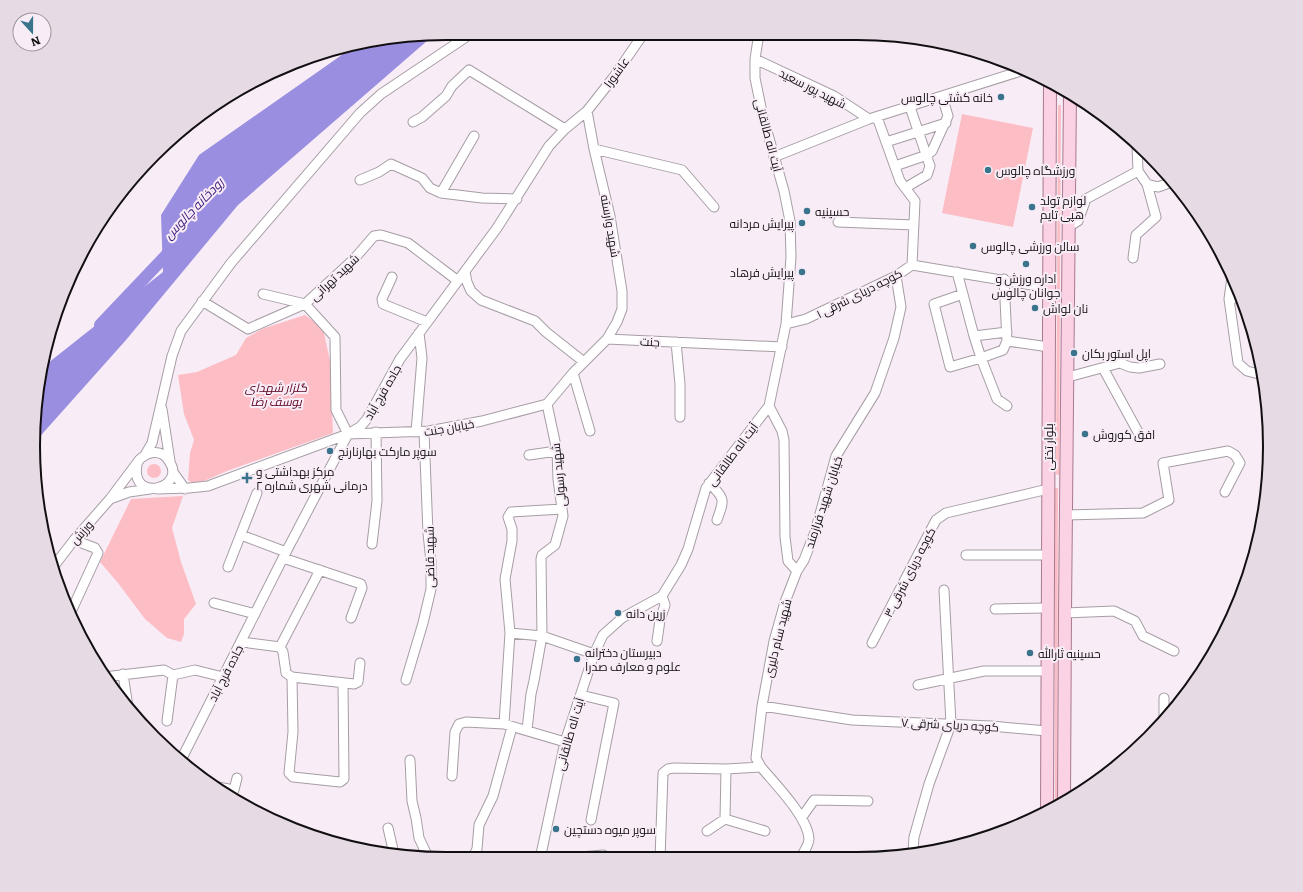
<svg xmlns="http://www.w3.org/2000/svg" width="1303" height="892" viewBox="0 0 1303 892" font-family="Literata,Cairo,serif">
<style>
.green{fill:#fdbdc5}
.water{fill:#9a8ee1}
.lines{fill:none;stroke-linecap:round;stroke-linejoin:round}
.river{stroke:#9a8ee1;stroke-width:12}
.minor-casing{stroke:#a69da5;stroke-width:11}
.major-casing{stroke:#a8798f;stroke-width:14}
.minor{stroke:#fff;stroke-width:9}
.major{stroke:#fbd1e4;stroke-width:12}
.poi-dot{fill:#39738c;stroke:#f8edf6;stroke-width:1.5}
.labels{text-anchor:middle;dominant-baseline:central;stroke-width:4;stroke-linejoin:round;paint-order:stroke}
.street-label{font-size:12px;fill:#120f12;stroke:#f8edf6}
.poi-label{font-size:12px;fill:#120f12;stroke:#f8edf6;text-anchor:start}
.park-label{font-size:12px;font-style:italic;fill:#5b001f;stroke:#f8edf6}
.water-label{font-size:13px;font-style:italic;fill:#391a7b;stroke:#f8edf6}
.rim{fill:none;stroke:#120f12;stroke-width:2}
</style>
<rect width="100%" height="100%" fill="#f8edf6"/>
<path class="green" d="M1058 105H1061L1059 475 1056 474Z
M962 114 1033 128 1013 227 942 213Z
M305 315 323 328 330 361 333 433 227 471 195 485 188 480 190 453 194 440 184 414 178 375 197 372 236 355 246 338 262 329Z
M147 471a7 7 0 1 1 14 0a7 7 0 1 1-14 0Z
M1055 488H1058L1057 805 1055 807Z
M183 496 172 528 181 562 196 604 184 619V634L181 642 167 638 145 619 118 583 100 562 131 499Z"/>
<path class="water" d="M435 34 238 205 126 340 35 442 37 392 43 367 163 272 161 215 199 155 356 45Z"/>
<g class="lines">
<path class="river" d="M100 325 173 248"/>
<g class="minor-casing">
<path id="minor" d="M755 59 834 96 869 119
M587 111 594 149 610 216 622 291V309L617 322 607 339
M877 117 900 181 915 201 912 265
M413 122 422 117 446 96 452 86 469 70 565 129
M886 142 946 123
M1137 145 1138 171 1147 184 1158 187 1172 182
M594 149 682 170 714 207
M774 157 869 119 1024 70
M895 166 927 155 932 151 948 116 942 96
M360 180 379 172 391 164 422 178 430 188 441 193 482 198 517 199
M905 188 927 175 930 166 910 107
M441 193 474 136
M838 222 914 225
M1068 227 1078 221 1086 199 1138 171
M1133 258 1136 235 1156 217 1147 184
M465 272 467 282 471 291 481 300 535 321 546 332 584 362
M957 272 974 336 981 358 997 399 1007 406
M392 277 382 299 383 304 427 322
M1232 277 1229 299 1238 363 1247 371 1263 375
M263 294 305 304 335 337 336 410 348 434
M963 294 934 304 950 367 981 358 1003 350 1007 341 1004 279
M1229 299 1241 297
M202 301 248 329 305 304 354 259 374 236 381 235 408 243 458 281
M786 324 806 319 896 276 912 265 1049 288
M974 336 1007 332
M1007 341 1049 347
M676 342 680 384V417
M1103 368 1138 432
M573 373 590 431
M1068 377 1120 363 1130 367 1139 368 1160 364
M547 404 573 373 607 339 782 347
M769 406 782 431 784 440 785 537 788 561 797 571 785 602 774 641 762 706 756 758 761 767C775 784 808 817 809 839 809 845 803 853 800 859
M162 409 170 461
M416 432 422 358 419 333
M145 455 152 443 172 356 181 331 231 263 360 113 381 94 472 33
M529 455 557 451
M173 472 185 489
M709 483C726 499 724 500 717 520
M157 489 189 488 208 486 348 434 429 431 482 421 547 404
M110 499 129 492 150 489
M1066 515 1143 513 1169 500 1163 463 1228 451 1235 455 1240 463 1225 492
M241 535 286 552
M372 544 377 501 376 432
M966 555H1048
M283 558 361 584 362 588 351 618
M54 566 74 540 110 499 140 459C149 451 162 449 169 461 188 488 130 504 137 465
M228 567 257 493
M797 571 804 560 815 532 836 456 875 393 894 338 901 307 896 276
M214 603 255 614
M995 609 1047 608
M1065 613 1114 611 1135 621 1143 636 1174 651
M70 614 98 553 95 548 74 540
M510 633 542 636 594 654
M241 641 249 643 280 647 283 652 286 673 292 677 354 684 358 682 360 663
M657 641 660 620 665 605 662 596
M872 643 936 520 946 513 1048 489
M280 647 320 570
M123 674 128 707
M104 677 164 670 173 675 195 670 223 677
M292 677 293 732 289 773 293 777 340 782 344 779 343 683
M406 680 423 623 431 589V562L428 533 424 432
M918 685 984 671H1047
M581 695 614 703 591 820
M762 706 852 720 991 726 1047 731
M1164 720V698
M167 721 173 675
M504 724 510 633 505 579 512 541V529L508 517 511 512 562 509
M527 730 531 694 534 681 542 636 541 559 542 555 555 545 563 516 558 479 557 451 547 404
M181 760 286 552 348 434 360 427 367 419 400 359 497 228 549 146 565 129 587 111 613 78 644 33
M410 760 412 801 416 818 419 838 428 857
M452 776 455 732 459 724 466 722 504 724 565 742
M212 786 234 790 237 778
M802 817 814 800 868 801
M725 819 726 769
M388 828 394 854
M707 831 725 819 765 831
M913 853 914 837 929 784 951 724 944 590
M472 859 477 849 479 825 493 796 512 727
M540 859 565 742 594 654 603 635 622 618 662 596 681 565 688 549 706 488 769 406 786 324 791 257 790 221 784 191 763 117 755 78V59L759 33
M557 859 603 855 604 859
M660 859 663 773 668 769 674 768 726 769 761 767"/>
</g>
<g class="major-casing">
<path id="major" d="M1064 801 1065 613 1070 93
M1047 812 1050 82"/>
</g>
<use href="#minor" class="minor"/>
<use href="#major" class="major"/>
</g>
<g class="poi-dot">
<circle cx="1001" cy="97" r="4"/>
<circle cx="988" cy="170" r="4"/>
<circle cx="1032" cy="207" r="4"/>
<circle cx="807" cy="211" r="4"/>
<circle cx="802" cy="223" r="4"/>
<circle cx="973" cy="246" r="4"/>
<circle cx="1026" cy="264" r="4"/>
<circle cx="802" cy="272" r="4"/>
<circle cx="1035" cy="308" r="4"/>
<circle cx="1074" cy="353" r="4"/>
<circle cx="1085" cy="434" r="4"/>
<circle cx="330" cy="451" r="4"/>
<path d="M245 472h4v4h4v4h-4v4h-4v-4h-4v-4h4z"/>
<circle cx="618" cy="613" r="4"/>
<circle cx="1030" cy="653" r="4"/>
<circle cx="577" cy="659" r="4"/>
<circle cx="556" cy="829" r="4"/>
</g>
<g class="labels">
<g class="street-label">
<text transform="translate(616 72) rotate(-54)">عاشورا</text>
<text transform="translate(813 88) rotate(27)">شهید پور سعید</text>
<text transform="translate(769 135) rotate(75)">آیت اله طالقانی</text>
<text transform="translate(611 226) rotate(80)">شهید وارسته</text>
<text transform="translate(334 277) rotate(-43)">شهید تهرانی</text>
<text transform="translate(859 293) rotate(-27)">کوچه دریای شرقی ۱</text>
<text transform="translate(650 341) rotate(3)">جنت</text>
<text transform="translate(382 392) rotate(-60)">جاده فرج آباد</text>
<text transform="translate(449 427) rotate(-10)">خیابان جنت</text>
<text transform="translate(1048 447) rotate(-90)">بلوار تختی</text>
<text transform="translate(732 454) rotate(-53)">آیت اله طالقانی</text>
<text transform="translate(558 475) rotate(-96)">شهید رسولی</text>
<text transform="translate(823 502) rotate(-72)">خیابان شهید فرازمند</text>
<text transform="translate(81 532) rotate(-49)">ورزش</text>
<text transform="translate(429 557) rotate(-91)">شهید قاضی</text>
<text transform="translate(909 572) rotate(-63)">کوچه دریای شرقی ۳</text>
<text transform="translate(777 638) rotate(-76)">شهید سام دلیری</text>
<text transform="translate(225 673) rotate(-63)">جاده فرج آباد</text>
<text transform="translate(950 724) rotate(3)">کوچه دریای شرقی ۷</text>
<text transform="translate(569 734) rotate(-74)">آیت اله طالقانی</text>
</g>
<g class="poi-label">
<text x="993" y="97" text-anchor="end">خانه کشتی چالوس</text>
<text x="996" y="170">ورزشگاه چالوس</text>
<text x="1040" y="200">لوازم تولد<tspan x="1040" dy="14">هپی تایم</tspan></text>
<text x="815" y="211">حسینیه</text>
<text x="794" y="223" text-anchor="end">پیرایش مردانه</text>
<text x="981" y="246">سالن ورزشی چالوس</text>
<text x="794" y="272" text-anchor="end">پیرایش فرهاد</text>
<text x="1026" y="278" text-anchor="middle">اداره ورزش و<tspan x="1026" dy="14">جوانان چالوس</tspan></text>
<text x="1043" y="308">نان لواش</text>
<text x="1082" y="353">اپل استور بکان</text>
<text x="1093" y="434">افق کوروش</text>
<text x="338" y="451">سوپر مارکت بهارنارنج</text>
<text x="256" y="471">مرکز بهداشتی و<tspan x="256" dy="14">درمانی شهری شماره ۲</tspan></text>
<text x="626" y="613">زرین دانه</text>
<text x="585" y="652">دبیرستان دخترانه<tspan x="585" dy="14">علوم و معارف صدرا</tspan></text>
<text x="1038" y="653">حسینیه ثارالله</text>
<text x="564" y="829">سوپر میوه دستچین</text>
</g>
<g class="park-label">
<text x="276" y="387">گلزار شهدای<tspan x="276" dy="14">یوسف رضا</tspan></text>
</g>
<g class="water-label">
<text transform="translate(193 208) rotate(-46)">رودخانه چالوس</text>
</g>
</g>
<path d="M0 0H1303V892H0ZM446 40H857A406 406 0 0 1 1263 446V446A406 406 0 0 1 857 852H446A406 406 0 0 1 40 446V446A406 406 0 0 1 446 40Z" fill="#e6dbe4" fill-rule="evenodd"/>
<path class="rim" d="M446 40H857A406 406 0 0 1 1263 446V446A406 406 0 0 1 857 852H446A406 406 0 0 1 40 446V446A406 406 0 0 1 446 40Z"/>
<g transform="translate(32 32) rotate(159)"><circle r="19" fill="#f8edf6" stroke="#9c949b"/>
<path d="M0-3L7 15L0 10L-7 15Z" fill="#39738c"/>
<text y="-6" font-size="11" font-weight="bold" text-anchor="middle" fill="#120f12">N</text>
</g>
</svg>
